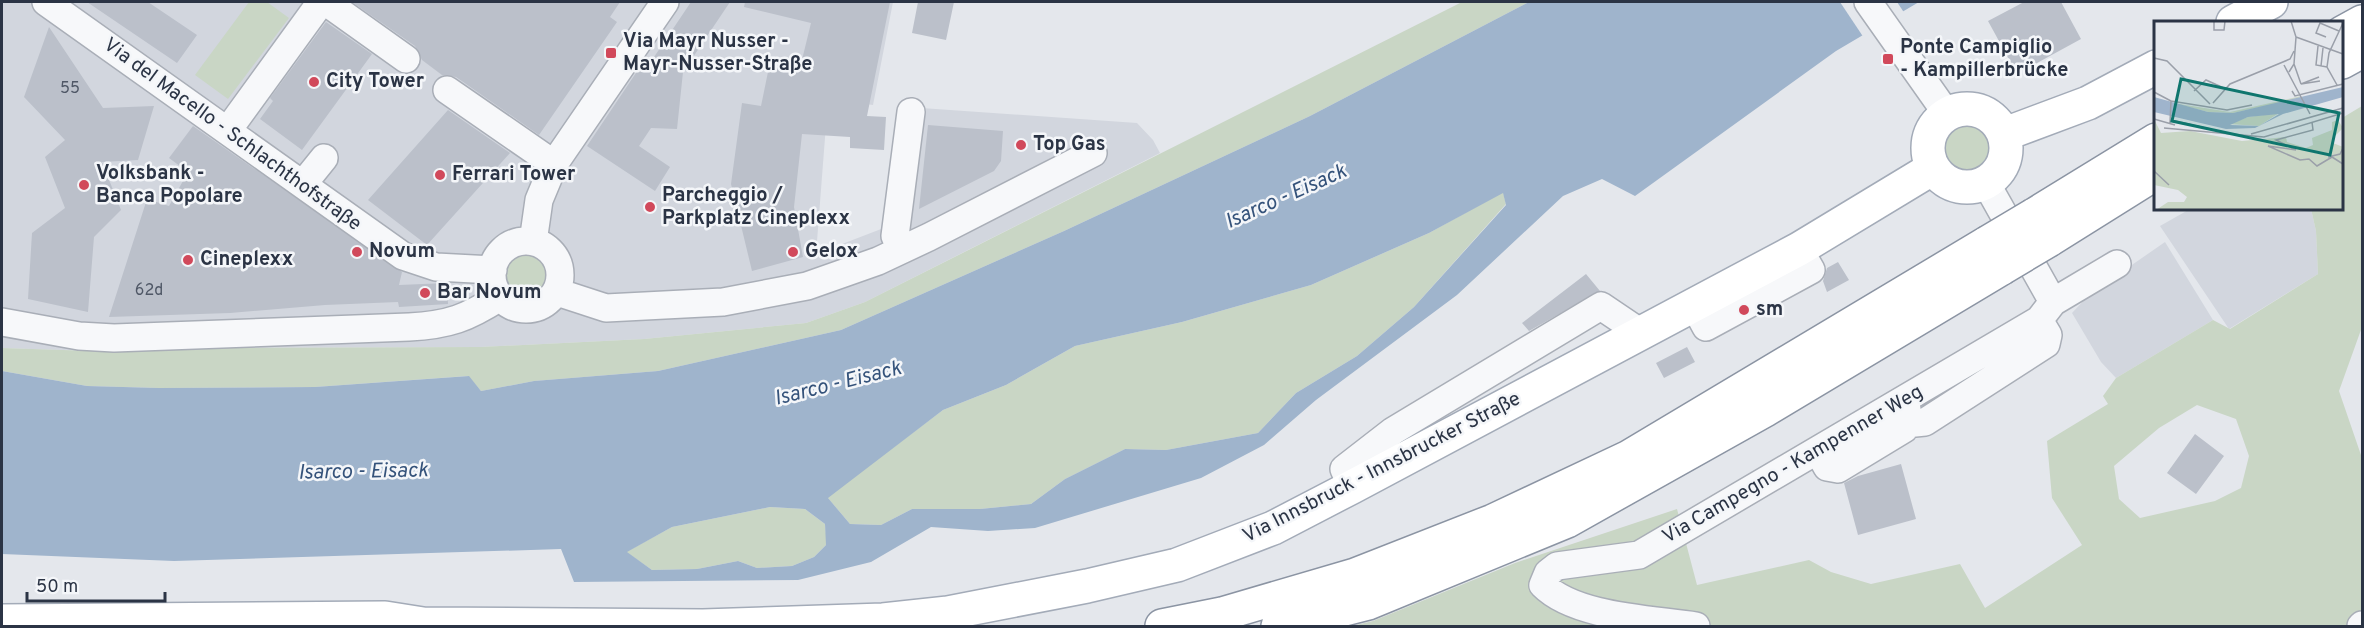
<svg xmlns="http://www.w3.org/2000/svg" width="2364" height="628" viewBox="0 0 2364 628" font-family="Overpass,sans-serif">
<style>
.built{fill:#d2d6de}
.green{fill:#c9d6c5;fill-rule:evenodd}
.water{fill:#9fb4cc;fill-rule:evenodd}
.pier{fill:#e4e7ec}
.building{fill:#bbc0ca}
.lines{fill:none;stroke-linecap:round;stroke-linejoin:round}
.minor-casing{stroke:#a9aeb7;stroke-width:30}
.major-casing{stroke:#a3abb8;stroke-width:36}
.highway-casing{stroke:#8b94a3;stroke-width:36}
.minor{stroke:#f7f8fa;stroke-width:27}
.major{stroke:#fff;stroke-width:33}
.highway{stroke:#fff;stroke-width:33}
.highway-bridge-casing{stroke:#8b94a3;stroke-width:36;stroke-linecap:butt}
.highway-bridge{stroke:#fff;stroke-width:33}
.poi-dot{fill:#d1495b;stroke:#f4f6f9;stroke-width:2}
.labels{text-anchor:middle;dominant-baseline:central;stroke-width:5;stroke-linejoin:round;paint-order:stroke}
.number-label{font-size:16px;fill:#4f5766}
.poi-label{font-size:20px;font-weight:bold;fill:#2b3445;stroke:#f4f6f9;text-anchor:start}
.street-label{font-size:20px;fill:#2b3445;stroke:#f4f6f9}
.water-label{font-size:21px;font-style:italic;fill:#34527a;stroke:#f4f6f9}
.inset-road{fill:none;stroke:#9a9fa9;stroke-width:1.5}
.view{fill:#0f766e;fill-opacity:0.15;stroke:#0f766e;stroke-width:3}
.inset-edge{fill:none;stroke:#2b3445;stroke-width:3}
</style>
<rect width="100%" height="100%" fill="#e4e7ec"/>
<path class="built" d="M2 2H893L873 105 828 99 816 254 889 226 907 107 1137 123 1153 140 1160 153 865 302 806 323 644 339 480 347 172 348 125 352 2 348Z
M2190 209H2311L2316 231 2318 274 2229 329 2160 226Z
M2165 242 2213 320 2116 378 2101 362 2072 313 2090 294Z"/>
<path class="green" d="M249 2H267L289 18 228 99 195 75Z
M1462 2H1529L1310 116 1064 231 841 330 658 371 534 381 481 391 468 376 315 387 159 388 87 386 2 371V348L125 352 172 348 480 347 644 339 806 323 865 302Z
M2362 106V327L2339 391 2362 458V626H1352L1373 621 1515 563 1677 509 1697 585 1809 560 1831 572 1871 584 1960 564 1985 608 2082 545 2052 498 2047 441 2108 404 2103 396 2116 378 2213 320 2230 329 2318 274 2316 231 2311 209 2342 208V118ZM2197 405 2236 419 2249 456 2241 488 2215 501 2140 518 2119 499 2114 466 2159 428Z
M1938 148a28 28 0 1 1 56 0a28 28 0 1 1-56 0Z
M1503 192 1506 204 1414 307 1357 356 1296 393 1258 433 1166 450 1125 449 1065 479 1031 504 980 509H912L881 525 850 524 827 497 943 410 1006 385 1075 346 1182 322 1311 285 1429 233Z
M499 275a28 28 0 1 1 56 0a28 28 0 1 1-56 0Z
M770 507 805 509 825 524 827 544 814 557 792 566 757 568 738 561 697 569 652 570 626 552 672 527Z"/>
<path class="water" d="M1529 2H1919L1836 51 1635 196 1602 179 1563 196 1457 295 1316 400 1264 445 1201 478 1035 528 988 531 931 527 871 562 798 580 574 582 561 549 174 561 2 554V371L87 386 159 388 315 387 469 376 481 391 534 381 658 371 841 330 1064 231 1310 116ZM1503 193 1506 205 1414 307 1357 356 1296 393 1258 433 1166 450 1125 449 1065 479 1031 504 980 509H912L881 525 850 524 828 498 943 410 1006 385 1075 346 1182 322 1311 285 1429 233ZM770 507 805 509 825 524 826 545 814 557 792 566 757 568 738 561 697 569 652 570 627 552 672 527Z"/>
<path class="pier" d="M1840 2H1897L1905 14 1864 38Z"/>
<path class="building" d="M87 2H148L197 35 177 63Z
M352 2H620L610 17 617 22 539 135 456 77 442 75 422 60 415 46Z
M691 2H730L683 72 677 129 651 128 639 146 670 167 655 191 587 146 644 61 650 63Z
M745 2H890L867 116 886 117 884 150 850 148V137L802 134 794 207 803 257 752 271 731 184 742 103 761 106 769 67 799 72 811 23 744 7Z
M918 2H954L946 40 912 33Z
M2024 2H2061L2081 39 2017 74 1988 21Z
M326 22 372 54 302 150 260 119 273 101 270 98Z
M49 27 103 108 154 106 138 160 102 162 121 210 94 237 88 312 28 299 32 233 65 208 45 157 65 140 24 97Z
M448 110 510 153 427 245 368 200Z
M928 125 1003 131 1001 161 994 171 919 209Z
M193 126 402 272 399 285 447 283 448 304 399 307 398 302 325 305 230 313 109 317 147 199 169 206 188 172 169 158Z
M1838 262 1849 280 1827 292 1823 281 1827 268Z
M1586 274 1600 291 1529 331 1522 323Z
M1687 347 1695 362 1664 378 1656 363Z
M2195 434 2224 456 2196 494 2167 473Z
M1901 464 1916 519 1858 535 1844 483 1858 476Z"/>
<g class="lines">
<g class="minor-casing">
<path id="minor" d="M46 2 403 256 436 267 493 270
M326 2 406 59
M1868 2 1947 114
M447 90 554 164
M228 130 321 2
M303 184 324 158
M492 275a34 34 0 1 1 68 0a34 34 0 1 1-68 0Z
M533 242 539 200 554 164 665 2
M901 250 895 236 911 112
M557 292 606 308 723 302 807 286 878 261 929 237 1093 153
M2053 302 2117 264
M1694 305 1706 327 1811 270 1799 249
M2 322 79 336 114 338 409 327C449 325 467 318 500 297
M1905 424 1925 422 2046 344 2048 335 2039 320
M1827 445 1822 458 1827 467 1838 469 1904 429 1907 409
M1352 487 1344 469 1393 431 1601 306 1641 333
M1696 626C1651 619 1575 617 1543 585L1548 573 1557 566 1639 555 2039 320 2053 302 1986 183
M2361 626 2362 625"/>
</g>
<g class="major-casing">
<path id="major" d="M2233 22 2271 2
M1928 148a39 39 0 1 1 78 0a39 39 0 1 1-78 0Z
M2005 134 2088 103 2156 67
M2 621 385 618 423 624 703 626 883 620 948 613 1087 586 1177 565 1273 528 1352 487 1799 249 1933 168"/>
</g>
<g class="highway-casing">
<path id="highway" d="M2342 33 2362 22
M2342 62 2362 51
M2034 215 2156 140
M2049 240 2156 173
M1162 626 1222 614 1355 575 1493 521 1629 457 1987 243
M1278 626 1368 603 1567 521 1765 410 2002 268"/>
</g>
<use href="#minor" class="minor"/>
<use href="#major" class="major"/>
<use href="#highway" class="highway"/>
<g class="highway-bridge-casing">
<path id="highway-bridge" d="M1987 243 2034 215
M2002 268 2049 240"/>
</g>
<use href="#highway-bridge" class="highway-bridge"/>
</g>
<g class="poi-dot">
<rect x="605" y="47" width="12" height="12" rx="3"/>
<rect x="1882" y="53" width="12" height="12" rx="3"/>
<circle cx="314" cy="82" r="6"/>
<circle cx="1021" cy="145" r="6"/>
<circle cx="440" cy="175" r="6"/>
<circle cx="84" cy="185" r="6"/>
<circle cx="650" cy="207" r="6"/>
<circle cx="357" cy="252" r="6"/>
<circle cx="793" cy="252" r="6"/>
<circle cx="188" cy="260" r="6"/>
<circle cx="425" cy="293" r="6"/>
<circle cx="1744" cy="310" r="6"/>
</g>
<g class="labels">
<g class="number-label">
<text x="70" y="89">55</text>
<text x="149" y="291">62d</text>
</g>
<g class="poi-label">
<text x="623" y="42">Via Mayr Nusser -<tspan x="623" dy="23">Mayr-Nusser-Straße</tspan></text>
<text x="1900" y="48">Ponte Campiglio<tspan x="1900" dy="23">- Kampillerbrücke</tspan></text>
<text x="326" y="82">City Tower</text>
<text x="1033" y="145">Top Gas</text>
<text x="96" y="174">Volksbank -<tspan x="96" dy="23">Banca Popolare</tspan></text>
<text x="452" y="175">Ferrari Tower</text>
<text x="662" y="196">Parcheggio /<tspan x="662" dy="23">Parkplatz Cineplexx</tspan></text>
<text x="369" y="252">Novum</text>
<text x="805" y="252">Gelox</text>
<text x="200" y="260">Cineplexx</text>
<text x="437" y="293">Bar Novum</text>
<text x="1756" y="310">sm</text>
</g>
<g class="street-label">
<text transform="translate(232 135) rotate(36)">Via del Macello - Schlachthofstraße</text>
<text transform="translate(1793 465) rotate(-30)">Via Campegno - Kampenner Weg</text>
<text transform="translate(1382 468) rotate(-27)">Via Innsbruck - Innsbrucker Straße</text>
</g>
<g class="water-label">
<text transform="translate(1286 197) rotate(-24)">Isarco - Eisack</text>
<text transform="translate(838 384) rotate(-14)">Isarco - Eisack</text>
<text transform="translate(363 472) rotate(-1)">Isarco - Eisack</text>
</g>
</g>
<g transform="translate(2154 21)">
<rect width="189" height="189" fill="#e4e7ec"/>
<path d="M147 75 143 78 79 92 54 91 19 82 76 91ZM125 92 105 105 75 103 94 96ZM0 98 7 112 36 110 88 120 132 116 133 121 152 127 159 124 158 117 178 109V101L184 99 189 107 178 118 179 122 189 126V189H2L14 181H30L33 176 24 169 0 164Z" fill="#c9d6c5"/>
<path d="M189 66V76L129 93 101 107 72 108 0 91V76L54 91 79 92ZM125 93 105 105 76 104 94 96Z" fill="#9fb4cc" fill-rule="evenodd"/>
<path class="inset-road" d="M60 0V9H70L71 0M142 16 189 33M172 16 162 12 166 2 185 10M164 25 162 44 173 46M0 37 13 40 56 83M140 43 147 63M130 44 156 93M167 45 169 27M135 51 140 43 142 16 137 0M165 56 147 63 166 60M183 64 173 46 175 32 189 2M40 70 52 59 72 68M138 70 141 75 189 63M0 71 17 80 16 102M17 80 73 89 98 84M59 82 76 63 136 38 140 30M0 98 21 104M17 99 56 108M158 101 159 109 122 119 142 129 114 125 146 139 155 138 163 145 178 136 189 143M10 107 110 116 189 92M97 113 189 87M174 136 186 133 189 127M0 150 15 164"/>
<path class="view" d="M27 58 185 92 176 134 18 100Z"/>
<rect width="189" height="189" class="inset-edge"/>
</g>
<rect width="2364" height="628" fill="none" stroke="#2b3445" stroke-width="6"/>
<path d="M27 592v9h138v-9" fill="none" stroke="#2b3445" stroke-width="3"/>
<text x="36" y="592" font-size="18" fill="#2b3445" stroke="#f4f6f9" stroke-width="4.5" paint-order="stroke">50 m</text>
</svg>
